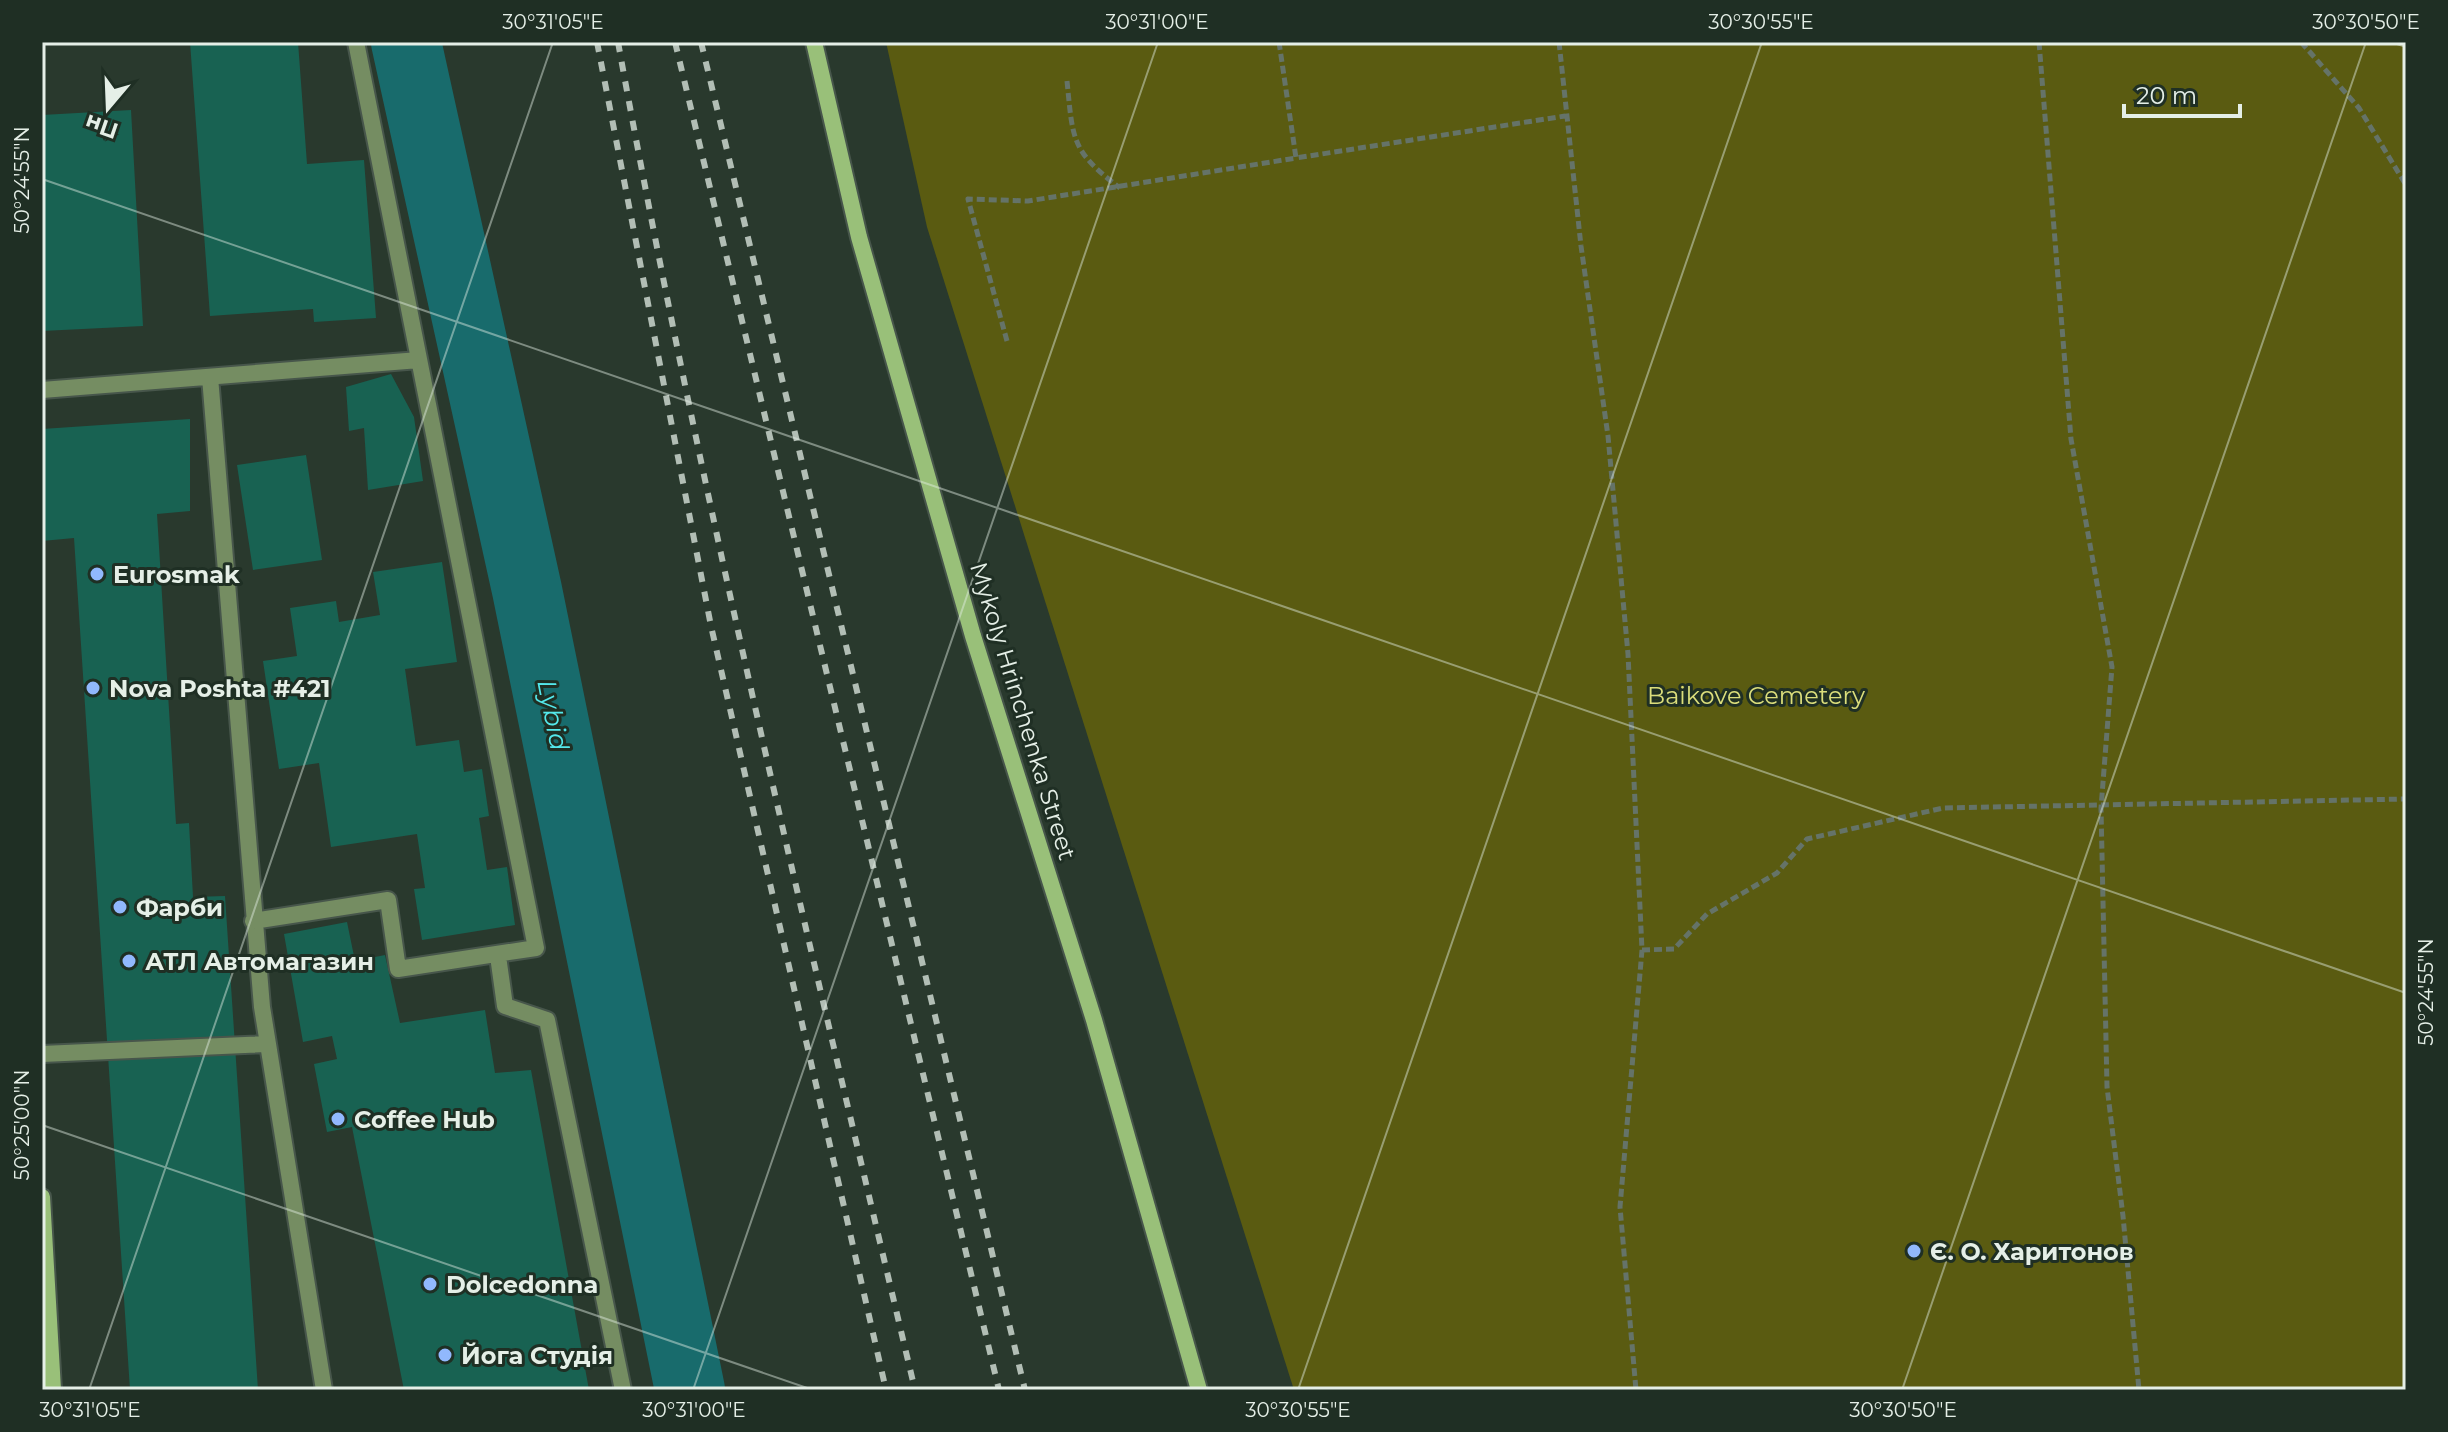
<svg xmlns="http://www.w3.org/2000/svg" width="2448" height="1432" viewBox="0 0 2448 1432" font-family="Montserrat,sans-serif">
<style>
.green{fill:#5a5b11}
.lines{fill:none;stroke-linecap:round;stroke-linejoin:round}
.river{stroke:#186b6c;stroke-width:70}
.building{fill:#186252}
.lane-casing{stroke:#47564b;stroke-width:20}
.secondary-casing{stroke:#47564b;stroke-width:20}
.path{stroke:#657368;stroke-width:5;stroke-dasharray:8 4;stroke-linecap:butt}
.lane{stroke:#758d62;stroke-width:16}
.secondary{stroke:#99c079;stroke-width:16}
.rail{stroke:#b2beb5;stroke-width:6;stroke-dasharray:10 10;stroke-linecap:butt}
.ticks{fill:none;stroke:#e5efe7;stroke-width:2;stroke-opacity:0.45}
.poi-dot{fill:#91b8fd;stroke:#1f2f24;stroke-width:3}
.labels{text-anchor:middle;dominant-baseline:central;stroke-width:6;stroke-linejoin:round;paint-order:stroke}
.poi-label{font-size:24px;font-weight:bold;fill:#e5efe7;stroke:#1f2f24;text-anchor:start}
.park-label{font-size:24px;fill:#dbde7b;stroke:#1f2f24}
.street-label{font-size:24px;fill:#e5efe7;stroke:#1f2f24}
.water-label{font-size:26px;font-style:italic;fill:#54e8eb;stroke:#1f2f24}
.neatline{fill:none;stroke:#e5efe7;stroke-width:3}
.ticks-label{font-size:20px;text-anchor:middle;fill:#e5efe7}
</style>
<rect width="100%" height="100%" fill="#29392d"/>
<path class="green" d="M886 42H2406V1390H1294L927 227Z"/>
<g class="lines">
<path class="river" d="M406 42 527 590 690 1390"/>
</g>
<path class="building" d="M190 42H298L307 164 364 160 376 318 314 322 313 309 210 316Z
M131 110 143 326 42 331V115Z
M391 374 414 417 423 481 368 490 364 428 349 431 346 387Z
M190 419V511L157 514 176 824 189 823 193 897 225 896 258 1390H130L74 538 42 541V429Z
M306 455 322 560 253 570 237 465Z
M442 562 457 662 405 669 416 746 459 740 464 772 482 769 489 816 479 818 487 870 507 867 515 925 422 940 414 889 425 888 417 834 331 847 319 763 279 769 263 661 297 656 290 608 336 601 339 622 380 615 373 572Z
M347 922 355 961 385 955 400 1023 485 1010 495 1073 531 1070 589 1390H404L352 1127 327 1132 314 1064 337 1059 332 1036 303 1042 284 934Z"/>
<g class="lines">
<g class="lane-casing">
<path id="lane" d="M210 377 262 1007 324 1390
M42 390 419 360
M253 921 388 900 398 969 536 948 356 42
M498 956 505 1006 547 1020 623 1390
M42 1054 266 1044"/>
</g>
<g class="secondary-casing">
<path id="secondary" d="M814 42 859 237 973 636 1094 1020 1199 1390
M42 1197 53 1390"/>
</g>
<path class="path" d="M1279 42 1296 158 1565 116
M1559 42 1581 246 1608 436 1628 654 1642 950 1620 1207 1636 1390
M2039 42 2071 439 2112 667 2101 808 2107 1087 2123 1216 2139 1390
M2301 42 2359 108 2406 185
M1067 81C1073 140 1071 151 1120 188
M1007 341 968 199 1028 201 1296 158
M1642 950 1674 949 1707 914 1777 873 1807 839 1943 808 2406 799"/>
<use href="#lane" class="lane"/>
<use href="#secondary" class="secondary"/>
<path class="rail" d="M597 42 711 626 886 1390
M618 42C700 495 809 942 915 1390
M675 42 999 1390
M701 42 1025 1390"/>
</g>
<path class="ticks" d="M2391 42 2406 47M42 179 2406 993M42 1125 813 1390M89 1390 553 42M693 1390 1158 42M1298 1390 1762 42M1902 1390 2366 42"/>
<g class="poi-dot">
<circle cx="97" cy="574" r="8"/>
<circle cx="93" cy="688" r="8"/>
<circle cx="120" cy="907" r="8"/>
<circle cx="129" cy="961" r="8"/>
<circle cx="338" cy="1119" r="8"/>
<circle cx="1914" cy="1251" r="8"/>
<circle cx="430" cy="1284" r="8"/>
<circle cx="445" cy="1355" r="8"/>
</g>
<g class="labels">
<g class="poi-label">
<text x="113" y="574">Eurosmak</text>
<text x="109" y="688">Nova Poshta #421</text>
<text x="136" y="907">Фарби</text>
<text x="145" y="961">АТЛ Автомагазин</text>
<text x="354" y="1119">Coffee Hub</text>
<text x="1930" y="1251">Є. О. Харитонов</text>
<text x="446" y="1284">Dolcedonna</text>
<text x="461" y="1355">Йога Студія</text>
</g>
<g class="park-label">
<text x="1756" y="695">Baikove Cemetery</text>
</g>
<g class="street-label">
<text transform="translate(1023 711) rotate(73)">Mykoly Hrinchenka Street</text>
</g>
<g class="water-label">
<text transform="translate(553 715) rotate(79)">Lybid</text>
</g>
</g>
<rect width="2448" height="1432" fill="none" stroke="#1f2f24" stroke-width="88"/>
<g transform="translate(108 108) rotate(199)" stroke="#1f2f24" stroke-width="6" paint-order="stroke">
<path d="M0-6L14 30L0 20L-14 30Z" fill="#e5efe7"/>
<text y="-12" font-size="22" font-weight="bold" text-anchor="middle" fill="#e5efe7">Пн</text>
</g>
<path d="M2124 104v12h116v-12" fill="none" stroke="#e5efe7" stroke-width="4"/>
<text x="2136" y="104" font-size="24" fill="#e5efe7" stroke="#1f2f24" stroke-width="6" paint-order="stroke">20 m</text>
<rect x="44" y="44" width="2360" height="1344" class="neatline"/>
<g class="ticks-label">
<text x="553" y="29">30°31'05"E</text>
<text x="1157" y="29">30°31'00"E</text>
<text x="1761" y="29">30°30'55"E</text>
<text x="2366" y="29">30°30'50"E</text>
<text transform="translate(22 180) rotate(-90)" y="7">50°24'55"N</text>
<text transform="translate(2426 992) rotate(-90)" y="7">50°24'55"N</text>
<text transform="translate(22 1125) rotate(-90)" y="7">50°25'00"N</text>
<text x="90" y="1417">30°31'05"E</text>
<text x="694" y="1417">30°31'00"E</text>
<text x="1298" y="1417">30°30'55"E</text>
<text x="1903" y="1417">30°30'50"E</text>
</g>
</svg>
